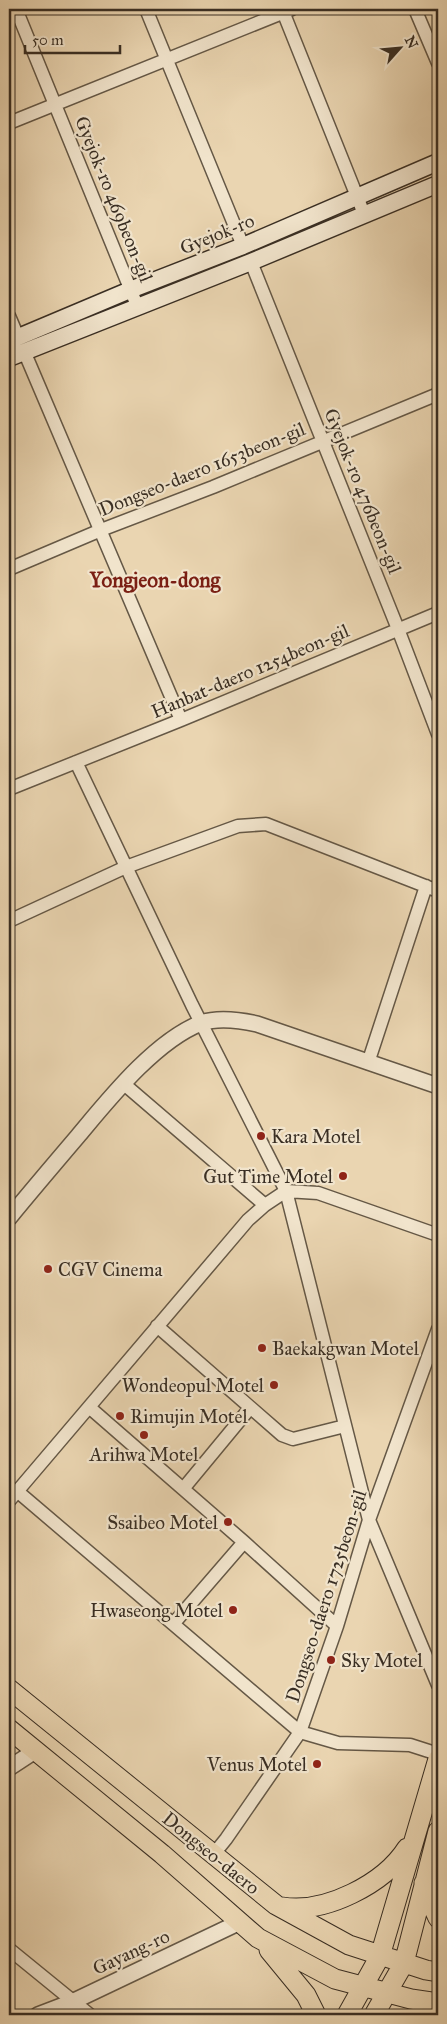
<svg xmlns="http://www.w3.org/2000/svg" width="447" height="2024" viewBox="0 0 447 2024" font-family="'IM FELL Great Primer',serif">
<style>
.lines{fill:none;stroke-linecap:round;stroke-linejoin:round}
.minor-casing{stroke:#655846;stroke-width:15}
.tertiary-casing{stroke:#655846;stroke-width:18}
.secondary-casing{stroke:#392e23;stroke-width:19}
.primary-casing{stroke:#392e23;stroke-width:21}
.minor{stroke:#f1e4cc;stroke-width:12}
.tertiary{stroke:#f1e4cc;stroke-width:15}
.secondary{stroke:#f1e4cc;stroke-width:16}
.primary{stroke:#ead5b1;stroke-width:19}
.poi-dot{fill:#8f2418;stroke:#f1e4cc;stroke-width:2}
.labels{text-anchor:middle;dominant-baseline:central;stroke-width:4.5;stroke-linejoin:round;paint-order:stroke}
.street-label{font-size:19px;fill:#392e23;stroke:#f1e4cc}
.poi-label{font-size:19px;fill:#392e23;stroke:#f1e4cc;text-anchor:start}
.quarter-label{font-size:21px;font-weight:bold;fill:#7a1f14;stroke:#f1e4cc}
</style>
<rect width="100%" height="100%" fill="#ead5b1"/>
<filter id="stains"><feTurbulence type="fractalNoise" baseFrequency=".004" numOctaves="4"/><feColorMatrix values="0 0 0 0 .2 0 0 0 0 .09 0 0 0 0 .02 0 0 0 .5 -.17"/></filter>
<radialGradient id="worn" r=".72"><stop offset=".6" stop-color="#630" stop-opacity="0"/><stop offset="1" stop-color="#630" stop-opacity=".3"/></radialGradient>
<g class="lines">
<g class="minor-casing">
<path id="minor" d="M16 9 138 308
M146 9 243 246
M282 9 364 214
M415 9 438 63
M9 123 292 9
M251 262 398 629 438 734
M9 316 18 337
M24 351 181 720
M9 569 101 530 213 487 438 394
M76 762 192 1005 286 1191 369 1520 438 1685
M9 789 181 720 438 613
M9 921 126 867 238 826 266 824 438 891
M368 1063 426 886
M124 1084 265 1205
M286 1191 318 1193 438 1235
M157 1326 282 1435 293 1439 345 1426
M89 1407 244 1542 337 1626
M183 1489 250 1408
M17 1491 300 1732 338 1743 410 1745 438 1754
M9 1501 248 1220 265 1205 286 1191
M174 1623 244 1542
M213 1855 226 1839 300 1732 337 1626 369 1520 438 1329
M9 1949 90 2015"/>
</g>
<g class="tertiary-casing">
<path id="tertiary" d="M9 1218C32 1190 55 1163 78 1136 109 1099 155 1041 201 1023 219 1017 239 1020 257 1024L438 1086
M9 1768 35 1751
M38 2015 72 2002 240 1922"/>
</g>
<g class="secondary-casing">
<path id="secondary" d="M9 341 130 290 243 246 438 162
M9 358 251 262 438 184"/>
</g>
<g class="primary-casing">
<path id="primary" d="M9 1689 276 1905 349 1945 426 1970 438 1972
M9 1729 162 1854 258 1938 335 1979 411 1999 438 2003
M424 1883 427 1894 438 1918
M282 1907C325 1914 384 1884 407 1848
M269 1950 306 1995 316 2015
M347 2015 380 1956 438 1759
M374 2015 404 1963 438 1831"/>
</g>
<use href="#minor" class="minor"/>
<use href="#tertiary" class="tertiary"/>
<use href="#secondary" class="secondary"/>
<use href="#primary" class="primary"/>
</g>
<g class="poi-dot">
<circle cx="261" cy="1136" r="5"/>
<circle cx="343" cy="1176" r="5"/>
<circle cx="48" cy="1269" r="5"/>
<circle cx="262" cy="1348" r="5"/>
<circle cx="274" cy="1385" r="5"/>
<circle cx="120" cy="1416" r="5"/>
<circle cx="144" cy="1435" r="5"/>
<circle cx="228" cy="1522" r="5"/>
<circle cx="233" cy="1610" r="5"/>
<circle cx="331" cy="1660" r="5"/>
<circle cx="317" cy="1764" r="5"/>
</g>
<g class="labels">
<g class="street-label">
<text transform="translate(114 199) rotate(68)">Gyejok-ro 469beon-gil</text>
<text transform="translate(217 234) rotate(-22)">Gyejok-ro</text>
<text transform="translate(202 469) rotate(-22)">Dongseo-daero 1653beon-gil</text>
<text transform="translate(363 491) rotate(68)">Gyejok-ro 476beon-gil</text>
<text transform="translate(250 671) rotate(-23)">Hanbat-daero 1254beon-gil</text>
<text transform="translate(326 1596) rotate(-72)">Dongseo-daero 1725beon-gil</text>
<text transform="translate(211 1853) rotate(39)">Dongseo-daero</text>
<text transform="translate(131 1952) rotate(-25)">Gayang-ro</text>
</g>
<g class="poi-label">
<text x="271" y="1136">Kara Motel</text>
<text x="333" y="1176" text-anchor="end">Gut Time Motel</text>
<text x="58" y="1269">CGV Cinema</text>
<text x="272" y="1348">Baekakgwan Motel</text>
<text x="264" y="1385" text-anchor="end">Wondeopul Motel</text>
<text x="130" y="1416">Rimujin Motel</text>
<text x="144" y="1454" text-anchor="middle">Arihwa Motel</text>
<text x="218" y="1522" text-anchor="end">Ssaibeo Motel</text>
<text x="223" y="1610" text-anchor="end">Hwaseong Motel</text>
<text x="341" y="1660">Sky Motel</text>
<text x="307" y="1764" text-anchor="end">Venus Motel</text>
</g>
<g class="quarter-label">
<text x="155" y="580">Yongjeon-dong</text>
</g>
</g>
<rect width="447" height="2024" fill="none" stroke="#ead5b1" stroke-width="30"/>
<rect x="10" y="10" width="427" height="2004" fill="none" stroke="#392e23" stroke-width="2.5"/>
<rect x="15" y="15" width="417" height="1994" fill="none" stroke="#392e23"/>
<g transform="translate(400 48) rotate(63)" stroke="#f1e4cc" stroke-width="4" paint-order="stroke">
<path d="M0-4L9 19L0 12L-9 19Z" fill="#392e23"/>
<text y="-8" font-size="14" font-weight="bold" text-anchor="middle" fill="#392e23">N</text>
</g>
<path d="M25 45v8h95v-8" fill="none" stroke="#392e23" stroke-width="2.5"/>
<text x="32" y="45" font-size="15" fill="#392e23" stroke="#f1e4cc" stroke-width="4" paint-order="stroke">50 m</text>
<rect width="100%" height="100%" filter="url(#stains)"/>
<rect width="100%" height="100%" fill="url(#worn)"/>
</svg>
